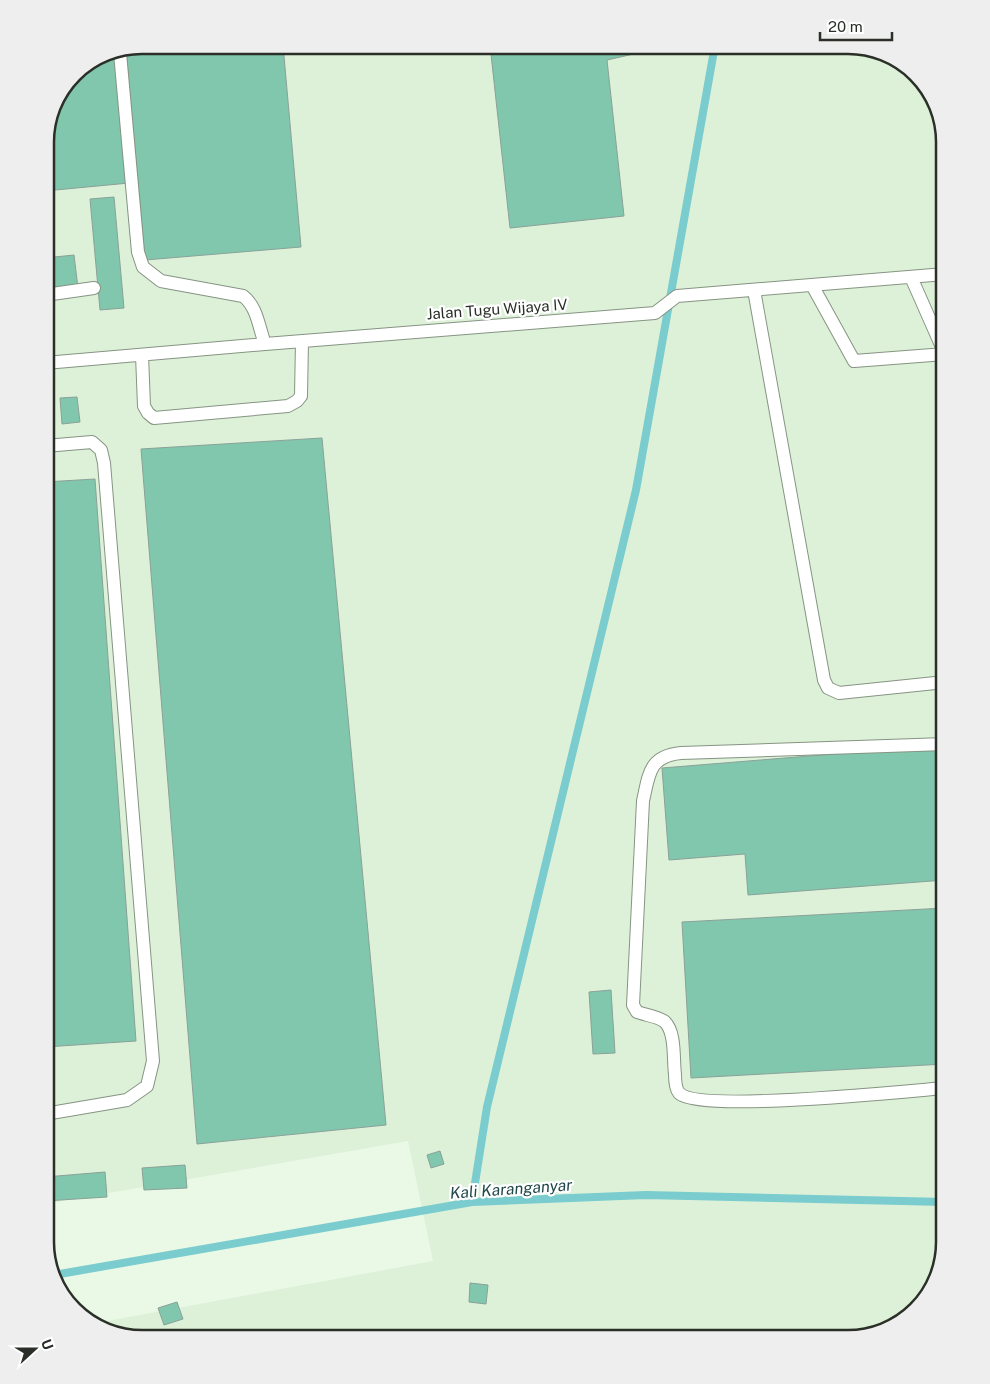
<svg xmlns="http://www.w3.org/2000/svg" width="990" height="1384" viewBox="0 0 990 1384" font-family="'Public Sans',sans-serif">
<style>
.built{fill:#dcf1d8}
.lines{fill:none;stroke-linecap:round;stroke-linejoin:round}
.stream{stroke:#7accce;stroke-width:8}
.building{fill:#81c7ad;stroke:#8aa198}
.service-casing{stroke:#869483;stroke-width:14}
.service{stroke:#fff;stroke-width:12}
.labels{text-anchor:middle;dominant-baseline:central;stroke-width:4.5;stroke-linejoin:round;paint-order:stroke}
.street-label{font-size:15px;fill:#2a2f28;stroke:#fff}
.water-label{font-size:16px;font-style:italic;fill:#214849;stroke:#fff}
.rim{fill:none;stroke:#2a2f28;stroke-width:2.5}
</style>
<rect width="100%" height="100%" fill="#eaf9e6"/>
<path class="built" d="M142 45H854L897 58 932 93 945 142V1242L932 1290 897 1326 848 1339H136L91 1324 433 1261 408 1141 45 1204V135L78 69Z"/>
<g class="lines">
<path class="stream" d="M472 1202 487 1107 636 490 715 45
M54 1275 472 1202 646 1195 945 1202"/>
</g>
<path class="building" d="M142 45H283L301 247 145 260 126 51Z
M490 45H648L647 51 607 60 624 216 510 228Z
M116 55 129 183 45 191V135L55 99 78 69Z
M114 197 124 308 100 310 90 199Z
M74 255 78 288 45 292V258Z
M77 397 80 422 62 424 60 398Z
M322 438 386 1125 197 1144 141 449Z
M95 479 136 1041 45 1047V482Z
M945 745V880L748 895 745 854 669 860 662 768Z
M945 908V1064L691 1078 682 922Z
M611 990 615 1053 593 1054 589 992Z
M440 1151 444 1164 431 1168 427 1155Z
M185 1165 187 1188 144 1190 142 1168Z
M105 1172 107 1197 45 1201V1177Z
M470 1283 488 1285 486 1304 469 1302Z
M177 1302 183 1319 164 1325 158 1308Z"/>
<g class="lines">
<g class="service-casing">
<path id="service" d="M120 53 138 252 143 267 161 281 243 296C257 306 259 328 265 344
M911 277 945 354
M812 285 854 361 945 354
M754 290 824 680 828 688 839 693 945 682
M45 295 94 288
M142 355 144 406 148 413 154 418 288 406 297 401 301 396 302 341
M45 363 265 344 655 313 677 296 945 274
M945 1088C908 1091 698 1113 679 1093 675 1088 675 1080 675 1074 673 1060 676 1033 665 1022 660 1017 645 1015 637 1012L633 1005 643 801C649 774 649 756 681 753L945 744
M45 1114 127 1100 147 1086 153 1061 104 463 101 450 92 442 45 446"/>
</g>
<use href="#service" class="service"/>
</g>
<g class="labels">
<g class="street-label">
<text transform="translate(497 309) rotate(-4)">Jalan Tugu Wijaya IV</text>
</g>
<g class="water-label">
<text transform="translate(511 1189) rotate(-4)">Kali Karanganyar</text>
</g>
</g>
<path d="M0 0H990V1384H0ZM142 54H848A88 88 0 0 1 936 142V1242A88 88 0 0 1 848 1330H142A88 88 0 0 1 54 1242V142A88 88 0 0 1 142 54Z" fill="#eee" fill-rule="evenodd"/>
<path class="rim" d="M142 54H848A88 88 0 0 1 936 142V1242A88 88 0 0 1 848 1330H142A88 88 0 0 1 54 1242V142A88 88 0 0 1 142 54Z"/>
<g transform="translate(35 1349) rotate(69)" stroke="#ffffff" stroke-width="4" paint-order="stroke">
<path d="M0-4L9 19L0 12L-9 19Z" fill="#2a2f28"/>
<text y="-8" font-size="14" font-weight="bold" text-anchor="middle" fill="#2a2f28">U</text>
</g>
<path d="M820 32v8h72v-8" fill="none" stroke="#2a2f28" stroke-width="2.5"/>
<text x="828" y="32" font-size="15" fill="#2a2f28" stroke="#ffffff" stroke-width="4" paint-order="stroke">20 m</text>
</svg>
